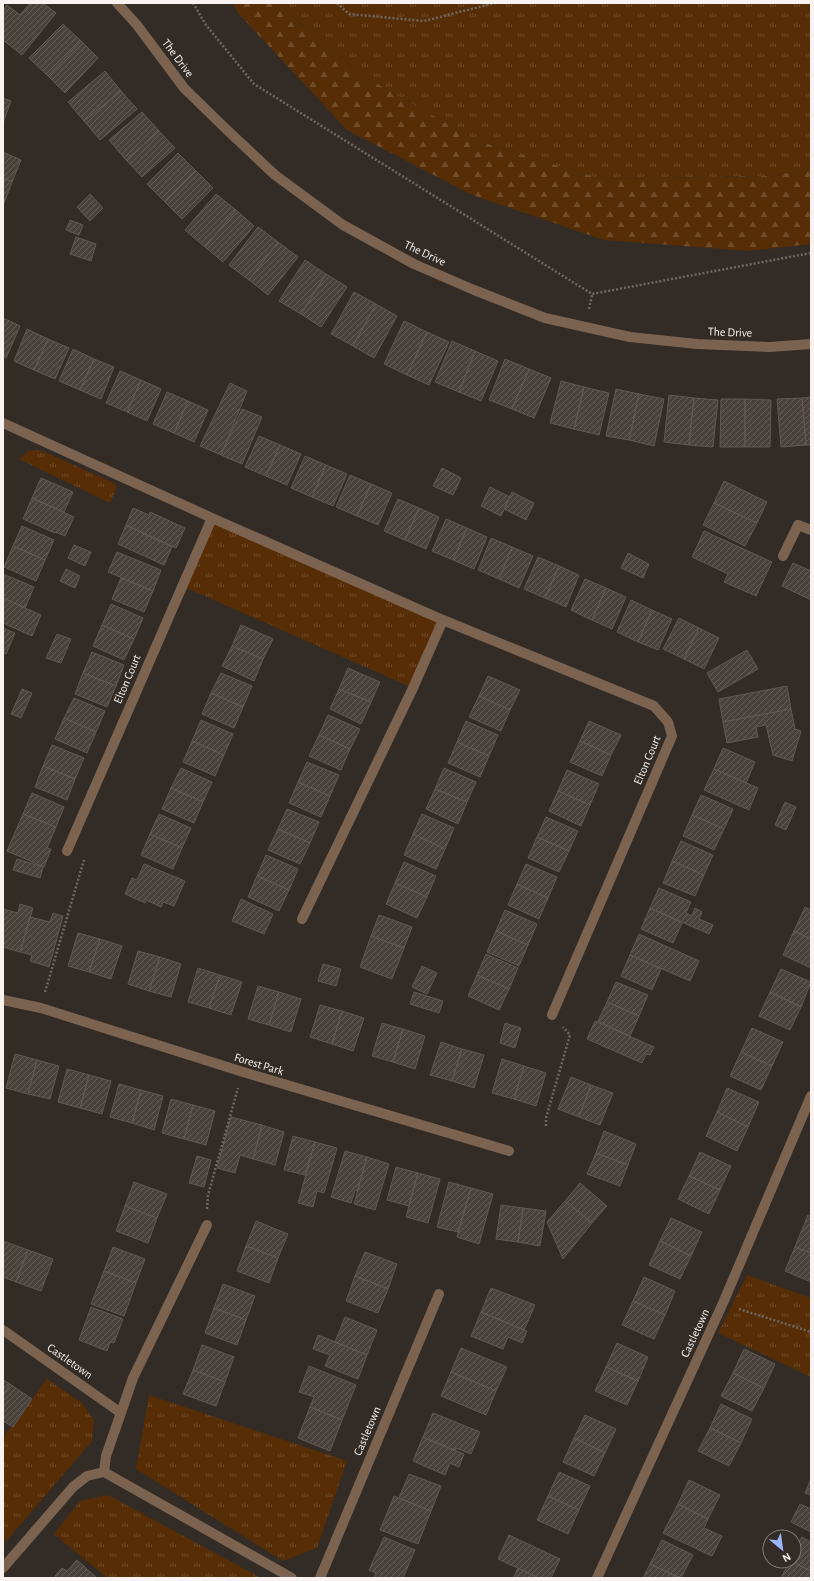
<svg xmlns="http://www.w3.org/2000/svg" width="814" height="1581" viewBox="0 0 814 1581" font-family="'Alegreya Sans',sans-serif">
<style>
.grass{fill:url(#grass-tufts)}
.forest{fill:url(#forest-firs)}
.building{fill:url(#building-hatch);stroke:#615852}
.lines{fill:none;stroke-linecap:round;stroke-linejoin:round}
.path{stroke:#6e6863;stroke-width:2.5;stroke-dasharray:2 2;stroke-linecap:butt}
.street{stroke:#7c6350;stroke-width:10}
.labels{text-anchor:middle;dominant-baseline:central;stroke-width:3.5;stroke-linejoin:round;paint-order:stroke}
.street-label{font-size:12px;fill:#f8f3f0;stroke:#322b26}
</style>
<defs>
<pattern id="grass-tufts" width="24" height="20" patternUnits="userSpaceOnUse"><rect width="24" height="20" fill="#562d05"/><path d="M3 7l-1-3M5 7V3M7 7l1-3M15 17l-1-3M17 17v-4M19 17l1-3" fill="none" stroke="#6f4c2a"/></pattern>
<pattern id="forest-firs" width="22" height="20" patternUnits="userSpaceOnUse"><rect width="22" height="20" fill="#562d05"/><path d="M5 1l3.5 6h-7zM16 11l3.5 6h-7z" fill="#6f4c2a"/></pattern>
<pattern id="building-hatch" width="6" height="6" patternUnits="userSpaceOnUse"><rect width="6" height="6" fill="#49413c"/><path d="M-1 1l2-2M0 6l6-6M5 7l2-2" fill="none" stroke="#645d58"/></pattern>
</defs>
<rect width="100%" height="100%" fill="#322b26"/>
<path class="grass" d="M282 3H811V169L769 176 601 179 478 141 365 77 288 12Z
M37 450 45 452 114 483 117 487 110 503 19 459 28 451Z
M212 518 443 620 413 688 182 586Z
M747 1275 811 1298V1377L718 1333Z
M47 1379 82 1403 94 1420 92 1441 8 1539 3 1542V1437Z
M149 1395 347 1461 317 1548 283 1561 136 1469Z
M108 1495 261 1578H107L54 1534 80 1501Z"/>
<path class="forest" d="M232 3H282L288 12 365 77 478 141 601 179 769 176 811 169V244L749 251 604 240 472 195 347 130 238 13Z"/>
<path class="building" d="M30 3H43L56 13 22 55 3 40V11L7 5 20 15Z
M63 24 81 41 48 76 29 58Z
M81 41 98 58 65 93 48 76Z
M105 71 121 91 84 121 68 102Z
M121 91 137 109 100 140 84 121Z
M3 98 11 101 3 123Z
M142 112 159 131 126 160 109 140Z
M159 131 175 148 142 177 126 160Z
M3 152 21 160 12 182 3 178Z
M178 153 196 171 165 202 147 184Z
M196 171 213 188 182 219 165 202Z
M3 178 12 182 3 206Z
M90 194 103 208 90 221 77 207Z
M216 194 236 210 205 247 185 230Z
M236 210 254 226 223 262 205 247Z
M70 220 83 225 79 235 66 230Z
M258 227 278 242 249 280 229 265Z
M76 237 96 244 91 261 70 254Z
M278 242 298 257 268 295 249 280Z
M305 260 326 274 301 314 279 301Z
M326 274 347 287 321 327 301 314Z
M354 292 376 304 353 346 331 334Z
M376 304 397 316 374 358 353 346Z
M3 318 20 326 6 358 3 356Z
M404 321 427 332 407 375 384 364Z
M27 329 48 339 34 370 14 361Z
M427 332 449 342 429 385 407 375Z
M48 339 69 348 55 379 34 370Z
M452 341 475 351 459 392 435 382Z
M73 349 94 359 80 390 59 381Z
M475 351 498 361 481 401 459 392Z
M94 359 114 367 101 399 80 390Z
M505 359 529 369 512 409 489 400Z
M529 369 551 378 534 418 512 409Z
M120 371 141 380 127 412 106 403Z
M141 380 161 389 147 421 127 412Z
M561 381 584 387 574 429 550 423Z
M230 383 247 391 221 455 200 446Z
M584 387 609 393 599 435 574 429Z
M616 389 639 394 629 440 606 436Z
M167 392 188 401 174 433 153 424Z
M639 394 664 399 654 446 629 440Z
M669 395 694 398 689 445 664 442Z
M811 397V445H806L802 398Z
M694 398 718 400 713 447 689 445Z
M802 398 806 445 781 447 777 399Z
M721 399H745V447H720Z
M745 399 771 400 770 447H745Z
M188 401 208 410 194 442 174 433Z
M242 409 262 417 242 464 221 455Z
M259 436 280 445 266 476 245 467Z
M280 445 301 454 287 485 266 476Z
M305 456 326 465 312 497 291 488Z
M326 465 347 474 333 506 312 497Z
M442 468 461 478 453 495 433 486Z
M350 475 371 484 357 516 336 507Z
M41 478 73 492 64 512 32 498Z
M724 481 767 502 757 523 714 503Z
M371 484 392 493 378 525 357 516Z
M490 487 510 497 501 516 481 506Z
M512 492 534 503 526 520 504 509Z
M32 498 74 517 65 536 55 532V533L23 519Z
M398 499 419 508 405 540 384 531Z
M714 503 757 523 745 546 703 525Z
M133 508 149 515 150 512 185 528 176 548 126 525Z
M419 508 439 517 426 549 405 540Z
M446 519 467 528 453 560 432 551Z
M126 525 172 547 164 565 118 544Z
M22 526 54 540 45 560 13 546Z
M467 528 487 537 474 569 453 560Z
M704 531 772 562 756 596 724 582 728 574 692 557Z
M491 538 512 547 499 579 478 570Z
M74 545 91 552 85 566 68 558Z
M13 546 45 560 36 581 4 567Z
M512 547 533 556 519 588 499 579Z
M117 552 161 570 153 591 108 572Z
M628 553 649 564 643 578 621 568Z
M538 557 559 566 545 598 524 589Z
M793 563 811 571V600L782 586Z
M559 566 579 575 566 607 545 598Z
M66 569 80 576 75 588 60 581Z
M3 574 34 587 25 608 3 598Z
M121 578 153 591 144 612 112 599Z
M585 579 606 588 592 620 571 610Z
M606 588 626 597 612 629 592 620Z
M3 598 41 615 32 636 3 623Z
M631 600 652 610 638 642 617 632Z
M111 604 143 618 134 639 102 625Z
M652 610 672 619 658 650 638 642Z
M679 618 699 628 684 659 663 649Z
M102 625 134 639 124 660 93 646Z
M241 625 273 639 263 659 232 646Z
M3 628 15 633 6 654 3 653Z
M699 628 719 638 704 669 684 659Z
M57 634 71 639 61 663 46 658Z
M232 646 263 659 254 681 222 666Z
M747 650 758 669 718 692 707 673Z
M92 652 124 665 116 686 83 673Z
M348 668 380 682 371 702 339 689Z
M83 673 116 686 107 707 75 694Z
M221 673 252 686 243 707 211 693Z
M488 676 520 690 510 710 479 696Z
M787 686 791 709 723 722 719 699Z
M22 689 32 693 21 718 11 714Z
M339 689 371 702 361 724 330 709Z
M211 693 243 707 234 728 202 714Z
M479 696 510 710 501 731 469 717Z
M74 698 105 711 96 732 64 718Z
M791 709 795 729 801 731 792 761 773 755 766 725 756 727 758 737 727 743 723 722Z
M328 715 360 729 350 749 319 735Z
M64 718 96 732 87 753 55 739Z
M201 720 233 734 224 755 192 741Z
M466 721 498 735 489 756 457 742Z
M589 721 621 735 611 755 580 741Z
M319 735 350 749 341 770 309 756Z
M192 741 224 755 215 776 183 762Z
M580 741 611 755 602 776 570 762Z
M457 742 489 756 480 777 448 763Z
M52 745 84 758 75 779 43 766Z
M723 748 755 762 746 783 714 769Z
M307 762 339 775 330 796 298 782Z
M43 766 75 779 67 800 35 787Z
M181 768 212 782 203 802 171 788Z
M444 768 476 782 467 802 435 789Z
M714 769 758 788 749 810 704 790Z
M567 770 599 784 590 805 558 791Z
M298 782 330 796 321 817 289 803Z
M171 788 203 802 194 823 162 809Z
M435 789 467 802 458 824 426 809Z
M558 791 590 805 581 826 549 811Z
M32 793 64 807 56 827 23 814Z
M701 795 733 809 724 829 692 815Z
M785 802 796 807 786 830 775 825Z
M287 809 319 822 310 843 278 829Z
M23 814 56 827 47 848 51 849 44 867 7 851Z
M159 814 191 828 182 848 150 834Z
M422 814 454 828 445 849 413 834Z
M692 815 724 829 714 850 683 836Z
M546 817 578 831 569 851 537 837Z
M278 829 310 843 300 864 268 850Z
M150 834 182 848 173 869 141 855Z
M413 834 445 849 436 869 404 855Z
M537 837 569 851 559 872 528 858Z
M681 841 713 855 704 875 672 861Z
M266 855 298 869 289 890 257 876Z
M17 859 43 867 40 878 13 870Z
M672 861 704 875 695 896 663 883Z
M404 862 436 876 427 897 395 883Z
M144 864 185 881 174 906 163 902 161 907 146 900 145 903 125 894 132 878 137 880Z
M526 864 557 877 548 898 517 884Z
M257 876 289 890 279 911 248 897Z
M395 883 427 897 417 918 386 904Z
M517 884 548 898 539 919 508 905Z
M659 888 691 902 686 913 692 916 695 908 702 912 699 919 713 925 709 934 650 908Z
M241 899 273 914 264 934 232 921Z
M20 904 33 908 20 952 3 947V909L18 913Z
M805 907 811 910V939L794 931Z
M650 908 682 923 673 943 641 929Z
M505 910 537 924 528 945 496 931Z
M53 913 63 916 49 967 30 961 32 955 20 952 30 917 50 922Z
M379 915 412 927 404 948 371 936Z
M496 931 528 945 519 966 487 952Z
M794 931 811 939V968L783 955Z
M78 933 100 939 89 972 68 966Z
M639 934 699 961 690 981 630 955Z
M371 936 404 948 392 979 360 967Z
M100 939 122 946 111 979 89 972Z
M138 951 160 957 149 991 128 984Z
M486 954 518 968 509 989 477 975Z
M630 955 661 969 652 990 621 976Z
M160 957 181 964 171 997 149 991Z
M323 964 341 969 336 986 318 981Z
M422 966 437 973 427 994 412 987Z
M198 968 220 975 209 1008 188 1002Z
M781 969 811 982 801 1007 770 992Z
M220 975 242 982 231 1015 209 1008Z
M477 975 509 989 499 1010 468 996Z
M616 982 648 995 639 1016 607 1002Z
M258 986 279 992 269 1025 248 1019Z
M279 992 301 999 291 1032 269 1025Z
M414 992 443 1001 439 1013 410 1004Z
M770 992 801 1007 790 1030 759 1016Z
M607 1002 639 1016 630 1036 598 1021Z
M320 1005 342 1011 332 1044 310 1037Z
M342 1011 364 1018 353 1051 332 1044Z
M595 1021 654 1047 650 1055 646 1054 642 1063 587 1039Z
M382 1023 403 1029 393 1062 372 1056Z
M505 1023 521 1028 515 1048 500 1043Z
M752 1028 783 1042 772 1066 741 1052Z
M403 1029 425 1036 415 1069 393 1062Z
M441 1042 462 1049 452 1081 430 1075Z
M462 1049 484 1055 474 1088 452 1081Z
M741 1052 772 1066 761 1090 730 1076Z
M15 1054 37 1060 28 1094 6 1088Z
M502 1059 524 1066 514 1099 492 1093Z
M37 1060 59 1066 50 1099 28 1094Z
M524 1066 546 1073 536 1106 514 1099Z
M67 1069 89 1075 80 1108 58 1102Z
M89 1075 111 1081 102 1114 80 1108Z
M571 1077 591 1085 579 1117 558 1109Z
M119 1084 141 1090 132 1123 110 1117Z
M591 1085 613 1093 600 1125 579 1117Z
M727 1088 759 1102 748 1127 717 1112Z
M141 1090 163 1096 154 1130 132 1123Z
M171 1099 193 1105 184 1139 162 1133Z
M193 1105 215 1111 206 1145 184 1139Z
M717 1112 748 1127 737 1151 706 1136Z
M231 1117 262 1125 253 1159 240 1155 235 1173 217 1168Z
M262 1125 284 1132 275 1165 253 1159Z
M604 1131 636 1144 628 1165 596 1153Z
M293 1136 315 1142 305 1175 284 1170Z
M315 1142 337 1148 324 1193 317 1191 313 1207 298 1203Z
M345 1151 367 1157 357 1191 355 1190 351 1203 331 1197Z
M700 1152 731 1166 720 1190 689 1176Z
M596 1153 628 1165 620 1186 587 1174Z
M197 1156 211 1160 204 1187 189 1183Z
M367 1157 389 1164 375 1210 354 1204Z
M396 1167 418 1173 409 1206 387 1200Z
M418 1173 440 1179 428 1223 406 1217Z
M689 1176 720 1190 709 1214 678 1199Z
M134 1182 167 1194 157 1218 125 1206Z
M449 1182 471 1188 458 1232 437 1227Z
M580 1183 607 1206 592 1223 565 1201Z
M471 1188 493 1194 479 1244 457 1237Z
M565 1201 592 1223 563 1259 547 1222Z
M501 1205 523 1208 518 1242 496 1239Z
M125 1206 157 1218 148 1243 116 1231Z
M523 1208 546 1211 540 1246 518 1242Z
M808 1215 811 1217V1253L795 1247Z
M671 1218 702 1232 691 1256 660 1241Z
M256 1221 288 1234 278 1258 246 1246Z
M3 1241 28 1250 16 1282 3 1277Z
M660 1241 691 1256 680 1279 649 1265Z
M246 1246 278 1258 269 1283 237 1271Z
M113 1247 145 1259 136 1283 104 1271Z
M795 1247 811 1253V1282L785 1271Z
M28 1250 53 1259 41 1291 16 1282Z
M365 1252 397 1264 388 1289 355 1276Z
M104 1271 136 1283 124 1316 91 1304Z
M355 1276 388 1289 378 1313 346 1301Z
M644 1277 675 1291 665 1315 633 1301Z
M223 1284 255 1296 246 1320 214 1308Z
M491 1288 535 1305 524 1330 481 1312Z
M633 1301 665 1315 654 1339 622 1325Z
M91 1307 123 1319 114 1343 110 1342 107 1351 79 1340Z
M214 1308 246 1320 237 1345 205 1333Z
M481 1312 527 1331 522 1343 508 1337 503 1349 471 1336Z
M345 1317 377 1330 367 1355 335 1342Z
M318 1335 367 1355 358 1379 325 1366 330 1355 313 1349Z
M617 1343 648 1357 638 1381 606 1367Z
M202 1345 234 1357 225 1382 193 1370Z
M461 1348 507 1367 496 1391 451 1372Z
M744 1349 775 1364 764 1388 733 1373Z
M309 1366 356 1385 342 1420 310 1407 314 1397 299 1392Z
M606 1367 638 1381 627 1405 595 1391Z
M193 1370 225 1382 216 1406 183 1394Z
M451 1372 496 1391 486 1415 441 1396Z
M733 1373 764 1388 752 1411 721 1396Z
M3 1380 10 1384 3 1395Z
M10 1384 32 1399 13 1427 3 1421V1395Z
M721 1404 752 1419 741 1443 710 1428Z
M310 1407 342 1420 330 1451 298 1438Z
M433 1413 480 1432 471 1454 456 1448 455 1451 423 1437Z
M585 1415 616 1429 605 1453 574 1438Z
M710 1428 741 1443 729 1466 698 1451Z
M423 1437 464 1454 459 1467 450 1463 445 1475 413 1461Z
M574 1438 605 1453 594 1476 563 1462Z
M559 1472 590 1486 579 1510 548 1496Z
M409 1474 441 1486 431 1511 399 1498Z
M811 1479V1495L805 1493Z
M689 1480 720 1495 708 1519 678 1504Z
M394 1496 431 1511 418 1544 380 1530Z
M548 1496 579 1510 568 1534 537 1520Z
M678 1504 708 1519 704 1528 722 1536 712 1556 663 1533Z
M800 1504 811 1509V1532L791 1522Z
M509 1535 560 1559 551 1578H539L498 1559Z
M384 1537 415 1550 403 1578H374L376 1573 369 1570Z
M802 1537 811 1542V1571L791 1561H794V1552Z
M662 1540 693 1555 681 1578 650 1564Z
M77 1560 97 1578H57L55 1576 62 1568 67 1571Z
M790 1561 811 1571V1578H781Z
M650 1564 679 1578H643Z
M518 1568 539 1578H513Z"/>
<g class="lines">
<path class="path" d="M193 3 206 25 254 84 592 294 811 253
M337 3 349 14 424 21 495 3
M589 309 592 295
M45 992 84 860
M546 1126V1118L570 1035 563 1027
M207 1209 208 1195 238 1088
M739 1309 811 1332"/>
<path class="street" d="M117 3 137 25 184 88 226 129 275 175 343 225 414 264 474 290 545 318 630 337 697 344 770 347 811 344
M3 423 212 518 443 620 654 706 668 722 672 736 552 1015
M783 556 798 525 811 530
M67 851 212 518
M302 919 413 688 443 620
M3 1000 41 1008 243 1072 509 1151
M207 1225 133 1378 106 1456 104 1472 292 1578
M3 1330 121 1413
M3 1568 73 1487 87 1476 104 1472
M320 1578 439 1294
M597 1578 723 1303 811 1096"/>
</g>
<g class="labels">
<g class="street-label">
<text transform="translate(178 58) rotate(53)">The Drive</text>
<text transform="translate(425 253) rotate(25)">The Drive</text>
<text transform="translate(730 332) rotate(2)">The Drive</text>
<text transform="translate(127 679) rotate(-67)">Elton Court</text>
<text transform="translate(647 760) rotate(-67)">Elton Court</text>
<text transform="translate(259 1064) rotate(17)">Forest Park</text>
<text transform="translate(695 1333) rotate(-65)">Castletown</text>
<text transform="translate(70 1361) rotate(35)">Castletown</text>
<text transform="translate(367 1431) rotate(-67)">Castletown</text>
</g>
</g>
<rect width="814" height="1581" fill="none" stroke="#f8f3f0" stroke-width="8"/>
<g transform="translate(782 1549) rotate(151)"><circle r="19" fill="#322b26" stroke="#817b77"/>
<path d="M0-3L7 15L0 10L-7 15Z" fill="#9bb5fd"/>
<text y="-6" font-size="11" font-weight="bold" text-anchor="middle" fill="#f8f3f0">N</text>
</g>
</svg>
